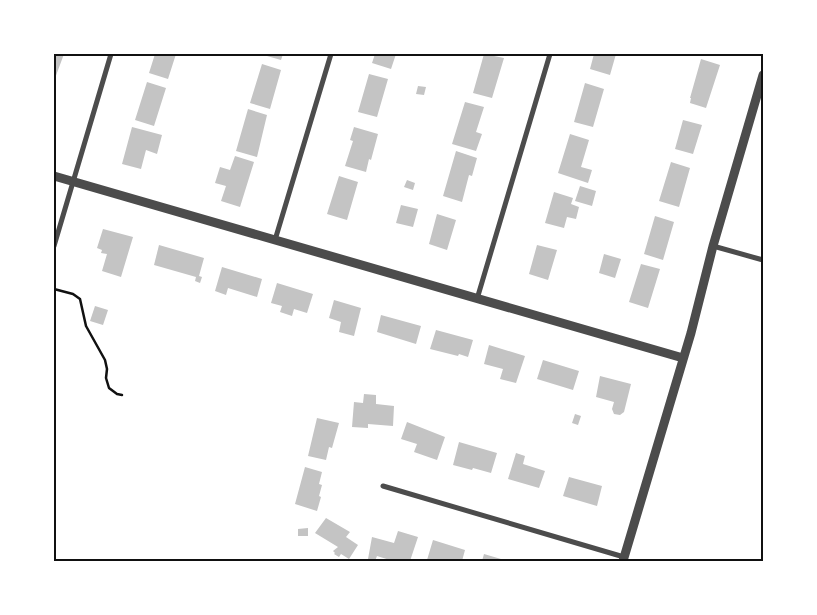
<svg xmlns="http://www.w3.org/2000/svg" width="817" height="615" viewBox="0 0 817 615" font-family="'Source Sans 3',sans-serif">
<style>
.building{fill:#c4c4c4}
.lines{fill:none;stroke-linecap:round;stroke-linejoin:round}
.path{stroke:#111;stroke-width:2.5}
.minor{stroke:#4c4c4c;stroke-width:5}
.tertiary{stroke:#4c4c4c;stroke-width:9}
.neatline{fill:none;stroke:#111;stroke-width:2}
</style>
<rect width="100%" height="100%" fill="#fff"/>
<path class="building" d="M54 54H64L54 81Z
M155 54H176L168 79 149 73Z
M260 54H283L281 60Z
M375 54H396L391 69 372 63Z
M484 54 504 58 492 98 473 93Z
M594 54H616L610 75 590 69Z
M701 59 720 65 706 108 690 103 691 98H690Z
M262 64 281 70 270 109 250 103Z
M369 74 388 79 377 117 358 112Z
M147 82 166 88 154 126 135 120Z
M585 83 604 89 593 127 574 122Z
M418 86 426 87 424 95 416 94Z
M465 102 484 107 476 132 482 134 476 151 452 144Z
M248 109 267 115 257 157 236 151Z
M683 120 702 125 693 154 675 149Z
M132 127 162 135 157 154 146 150 141 169 122 164Z
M354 127 378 134 371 160 369 159 366 172 345 166 353 141 350 140Z
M570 134 589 140 581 167 592 170 588 183 558 173Z
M456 151 477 158 472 176 469 175 462 202 443 196Z
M235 156 254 162 240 207 221 201 226 186 215 183 220 167 230 170Z
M671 162 690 168 679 207 659 201Z
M339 176 358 182 347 220 327 214Z
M407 180 415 183 413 190 404 187Z
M580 186 596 191 592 206 575 201Z
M554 192 573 198 571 204 579 207 576 219 567 217 564 228 545 223Z
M401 205 418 209 413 227 396 223Z
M437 214 456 220 447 250 429 244Z
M655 216 674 222 663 260 644 254Z
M103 229 133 237 121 277 102 271 107 254 101 253 102 250 97 248Z
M159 245 204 258 199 276 202 277 200 283 195 281 196 277 154 265Z
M537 245 557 250 548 280 529 274Z
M604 254 621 259 615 278 599 273Z
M641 264 660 269 648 308 629 302Z
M222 267 262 279 257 297 228 288 226 295 215 291Z
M277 283 313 294 307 313 294 309 292 316 280 312 282 306 271 303Z
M334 300 361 308 354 336 339 332 341 322 329 318Z
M95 306 108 310 103 325 90 321Z
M381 315 421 326 416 344 377 332Z
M436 330 473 340 468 357 459 354 458 356 430 349Z
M489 345 525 356 516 383 500 379 503 369 484 364Z
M543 360 579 371 573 390 537 379Z
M600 376 631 384 624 412 620 415 614 414 612 409 614 402 596 397Z
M364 394 376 395V404L394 406 393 426 368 424V428L352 427 354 402 363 403Z
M575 414 581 416 578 425 572 423Z
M317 418 339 423 332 448 329 447 326 460 308 456Z
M407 422 445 437 437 460 414 452 417 444 401 439Z
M459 442 497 453 491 473 473 468 472 470 453 465Z
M516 453 525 456 523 464 545 471 539 488 508 479Z
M305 467 322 472 319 484 322 485 319 496 321 497 317 511 295 504Z
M569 477 602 486 597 506 563 496Z
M326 518 350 532 346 537 358 545 349 559 341 554 339 557 334 554 335 553 333 551 338 547 315 533Z
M308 528V536H298V529Z
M398 531 418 537 410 561H393L377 556 375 561 368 559 372 537 394 543Z
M433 540 465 550 462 561 427 560Z
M484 554 501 559 504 561H482Z"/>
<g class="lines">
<path class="path" d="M54 289 73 294 80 299 86 326 105 360 107 369 106 378 109 388 117 394 122 395"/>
<path class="minor" d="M275 240 331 54
M54 246 111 54
M713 246 763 260
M477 299 550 54
M383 486 624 557"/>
<path class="tertiary" d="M54 176 683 358
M623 561 691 333 713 246 763 75"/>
</g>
<rect width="817" height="615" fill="none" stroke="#ffffff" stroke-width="110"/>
<rect x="55" y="55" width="707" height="505" class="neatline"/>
</svg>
